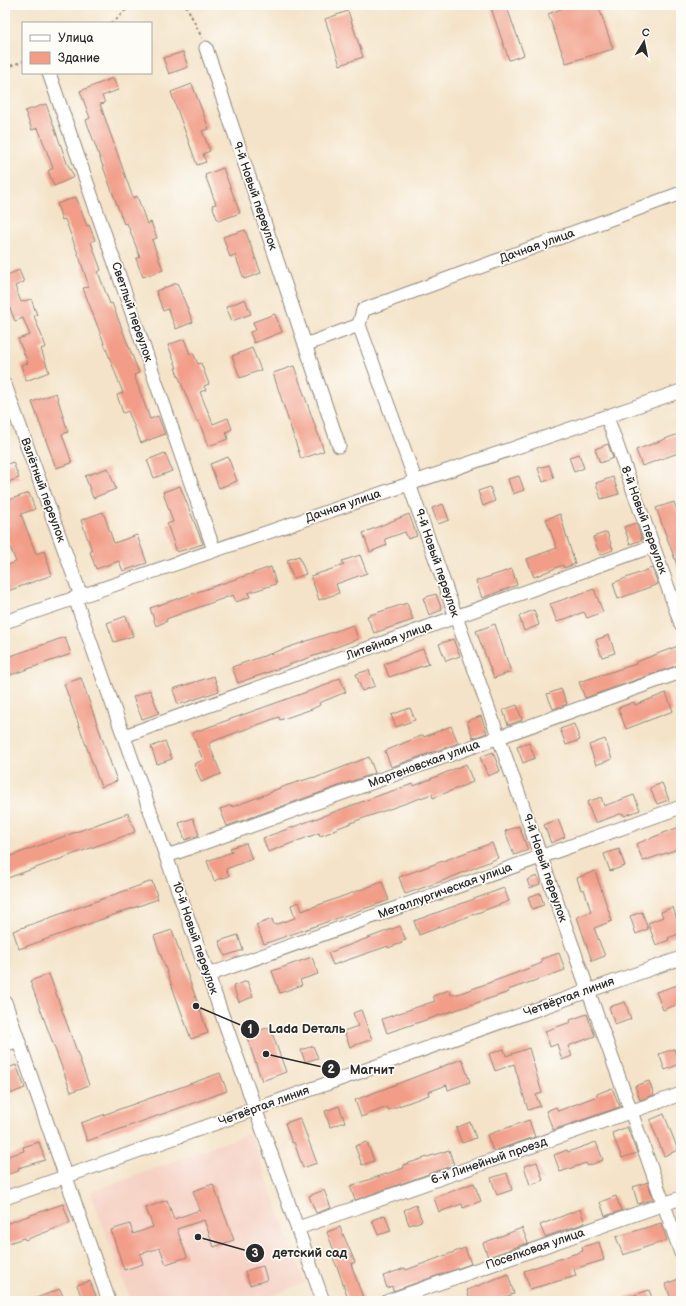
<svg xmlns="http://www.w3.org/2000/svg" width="686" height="1306" viewBox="0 0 686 1306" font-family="'Balsamiq Sans',sans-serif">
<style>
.built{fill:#f6d2c5}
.building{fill:#f29d88}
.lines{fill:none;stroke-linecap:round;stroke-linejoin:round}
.minor-casing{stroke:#90877a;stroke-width:15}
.path{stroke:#90877a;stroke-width:2;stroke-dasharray:3 3;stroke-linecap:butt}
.minor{stroke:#fff;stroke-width:13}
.labels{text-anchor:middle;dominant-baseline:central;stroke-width:3.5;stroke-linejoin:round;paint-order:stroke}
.street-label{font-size:12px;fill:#2b2b2b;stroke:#fdfcf7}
.leader{fill:none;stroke:#2b2b2b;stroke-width:1.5}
.callout-dot{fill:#2b2b2b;stroke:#fdfcf7;stroke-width:1.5}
.mark-label{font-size:12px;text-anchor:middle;font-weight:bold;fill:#fff}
.callout-label{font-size:13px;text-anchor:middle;font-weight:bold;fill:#2b2b2b;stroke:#fdfcf7;stroke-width:3.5;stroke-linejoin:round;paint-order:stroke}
</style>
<rect width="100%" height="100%" fill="#fdfcf7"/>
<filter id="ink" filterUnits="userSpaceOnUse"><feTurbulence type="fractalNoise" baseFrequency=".025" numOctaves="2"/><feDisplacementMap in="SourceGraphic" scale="8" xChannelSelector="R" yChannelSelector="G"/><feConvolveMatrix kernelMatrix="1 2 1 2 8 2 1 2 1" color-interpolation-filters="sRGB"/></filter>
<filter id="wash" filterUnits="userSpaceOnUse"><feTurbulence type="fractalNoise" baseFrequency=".012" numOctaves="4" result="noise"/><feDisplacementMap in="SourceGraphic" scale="16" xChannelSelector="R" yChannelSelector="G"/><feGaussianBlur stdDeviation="0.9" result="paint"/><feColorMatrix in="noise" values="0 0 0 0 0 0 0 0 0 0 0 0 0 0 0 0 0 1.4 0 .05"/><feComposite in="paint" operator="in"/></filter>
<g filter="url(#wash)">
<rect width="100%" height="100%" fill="#f4e3c8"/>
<path class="built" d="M250 1133 305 1283 256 1301H131L91 1192Z"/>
<g id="blocks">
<path class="building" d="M490 5H506L524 55 509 60Z
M571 5H598L613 49 566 63 548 14Z
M348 11 363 57 340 65 325 19Z
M183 52 188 67 169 74 163 58Z
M113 78 118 90 102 96 105 103 100 104 133 198 137 196 147 224 151 222 157 238 152 240 163 270 143 277 136 259 140 257 127 223 124 224 86 120 90 118 80 91Z
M192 84 209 129 202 131 210 151 203 154 206 162 197 165 171 92Z
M46 104 67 163 74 177 54 186 48 171 53 168 38 128 32 130 25 111Z
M223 168 240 213 218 221 212 205 216 204 205 175Z
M76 197 87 226 89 225 95 240 91 242 101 270 98 272 110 304 112 303 139 373 134 375 150 419 158 416 165 434 141 443 128 411 123 413 117 395 123 393 83 288 89 287 80 259 65 219 62 220 57 204Z
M245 230 261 273 244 279 235 255 230 257 223 237Z
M19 270 24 282 15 286 21 302 31 299 37 315 34 316 46 347 41 349 49 372 26 381 21 365 28 363 18 339 30 335 23 318 15 321 5 296V276Z
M177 283 193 322 176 329 168 309 163 311 156 291Z
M245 299 251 314 232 321 226 307Z
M275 314 282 332 254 343 250 332 256 330 253 322Z
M184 339 190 354 193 353 198 364 201 363 209 384 204 386 206 390 200 392 213 424 228 418 232 429 226 432 228 439 208 446 199 421 197 422 175 368H177L168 345Z
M252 348 261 370 240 378 232 356Z
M294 366 324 451 301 459 273 373Z
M56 393 68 432 62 434 72 463 56 468 32 402Z
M681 433V452L642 466 636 450Z
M608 444 613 458 600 463 595 449Z
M165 453 172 471 154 478 147 460Z
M579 454 584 468 574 472 569 457Z
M228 457 237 481 219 488 210 464Z
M13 462 19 478 5 483V465Z
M549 465 554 478 543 482 538 468Z
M108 468 116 489 93 498 85 476Z
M519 476 524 490 513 494 508 479Z
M613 477 619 494 601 499 596 483Z
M180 486 203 544 177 552 167 524 173 522 163 492Z
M490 487 495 501 483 506 478 491Z
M29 493 35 509 21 514 36 554 44 551 52 575 5 592V566L16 562 5 534V501Z
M674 502 681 521 680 573 656 508Z
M443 504 449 520 438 524 432 508Z
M103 512 114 543 137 535 147 563 123 571 119 561 96 569 90 552 92 551 81 520Z
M409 514 417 536 408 539 405 532 385 539 387 545 370 552 363 533Z
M560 514 575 564 564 568 563 565 534 577 527 559 557 548 546 519Z
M636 523 642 540 630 544 624 527Z
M607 532 613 550 600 555 593 537Z
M360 555 367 573 336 584 339 593 319 600 311 576 344 565 342 561Z
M299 556 306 574 293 579 287 560Z
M271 567 276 584 248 593 250 597 236 602 233 595 166 619 167 621 156 626 150 608Z
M652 568 658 584 618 599 613 583Z
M512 569 517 585 482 598 476 581Z
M594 589 603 612 587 618 584 612 557 622 550 604Z
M436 594 442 610 429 615 423 598Z
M407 603 413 620 374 633 367 616Z
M534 610 539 625 524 631 519 616Z
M126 616 133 636 114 642 107 623Z
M495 624 511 672 494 678 476 631Z
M353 625 358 639 331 649V650L238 683 232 667Z
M609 635 615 653 602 657 596 640Z
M65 637 71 654 5 677V658Z
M453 639 460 656 446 661 439 644Z
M678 646 681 653V664L585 698 579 682 636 664V662Z
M423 649 429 664 389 677 384 664Z
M369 670 375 686 362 691 356 674Z
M214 676 219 691 178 705 173 689Z
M81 678 117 781 101 787 64 684Z
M340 678 346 692 319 703 320 705 312 709 280 720 279 717 211 742 209 744 221 774 201 782 194 764 203 760 192 733 329 684V683Z
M561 689 567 704 553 709 547 694Z
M150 690 159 713 142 719 133 697Z
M666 693 673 711 626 729 618 708 634 702 635 705Z
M517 705 522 720 508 725 503 710Z
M410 708 415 720 396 727 391 715Z
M481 716 487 733 473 738 467 721Z
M574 724 580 740 566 745 560 729Z
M451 726 458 743 391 767 385 751 423 735 424 737Z
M605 739 612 759 596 765 589 745Z
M165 741 172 759 157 764 151 747Z
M529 743 535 758 523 763 517 747Z
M493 752 500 771 488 776 480 757Z
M369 757 375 773 227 826 220 809 232 805V807L272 792V791L288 785 314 777 315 778Z
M466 764 473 782 433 798 432 794 361 819 333 830 334 831 320 836 319 833 268 852 263 838 383 794 413 784 414 786Z
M662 783 669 800 657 804 650 788Z
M634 795 640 810 624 816 623 813 595 823 587 802 601 797 604 806Z
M128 813 135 832 5 879V858Z
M193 818 199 835 185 840 179 823Z
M558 819 565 837 551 843 544 825Z
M519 826 528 850 514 855 505 831Z
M679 827 681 833V848L643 861 636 844Z
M246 843 252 859 226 869 229 876 214 881 207 861 232 852 230 848Z
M492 843 498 858 445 880 405 894 399 877Z
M619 849 625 866 610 871 604 854Z
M595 871 612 921 594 928 605 956 592 961 577 917 591 912 584 889 581 890 577 878Z
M537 876 540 884 530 888 527 880Z
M152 881 158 899 19 949 13 931Z
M382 882 389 900 264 944 256 925 272 919 274 925 295 918 291 905 299 902 302 911Z
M504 888 509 901 419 935 414 921Z
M540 893 544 905 532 909 528 897Z
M673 907 681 933 668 938 669 940 656 945 648 923 663 917 661 912Z
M642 912 648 929 636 934 630 916Z
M400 926 406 940 401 941 402 943 388 948V946L333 965 328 953Z
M172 930 208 1033 191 1039 154 936Z
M238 935 243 950 225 956 219 941Z
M559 953 565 970 508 990 509 992 387 1033 382 1019 435 1001 433 996 449 990 451 995 458 994 519 972 542 963 541 959Z
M312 957 318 974 300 980 302 985 280 993 272 971Z
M49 974 89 1085 71 1092 30 981Z
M247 981 253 997 239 1002 233 986Z
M681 984V1003L663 1010 656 992Z
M625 1002 631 1019 615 1025 609 1007Z
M361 1010 372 1039 350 1047 344 1031 358 1026 353 1013Z
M587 1014 595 1036 568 1046 572 1056 562 1060 557 1044 550 1047 545 1031 571 1022 570 1020Z
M270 1027 286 1072 262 1081 246 1035Z
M313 1046 318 1058 305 1062 301 1050Z
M529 1048 542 1093 536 1095 540 1106 528 1110 514 1064 495 1071 489 1054 504 1049 506 1056Z
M674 1049 680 1064 665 1070 659 1054Z
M462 1059 470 1082 448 1090 447 1085 428 1092 429 1095 388 1110 387 1107 361 1117 355 1100Z
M16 1065 25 1088 7 1095 5 1090V1069Z
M220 1073 227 1091 87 1141 81 1123Z
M649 1081 654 1095 640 1100 635 1086Z
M612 1088 620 1107 553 1130 546 1111 556 1107 558 1111 597 1096V1094Z
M339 1106 345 1122 330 1127 325 1111Z
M664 1114 678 1150 664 1156 650 1120Z
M300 1118 317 1163 303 1168 294 1142 292 1143 285 1123Z
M529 1120 535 1137 493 1151 487 1135Z
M470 1122 476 1138 462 1143 456 1128Z
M627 1127 637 1153 622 1158 612 1133Z
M39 1142 45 1160 18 1168 19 1171 5 1175V1157L24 1151 23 1147Z
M367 1142 374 1161 362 1165 355 1146Z
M596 1142 603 1160 588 1166 586 1163 560 1172 554 1155 567 1150 568 1152Z
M449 1150 454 1165 355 1200 350 1186 404 1168 403 1165Z
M537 1162 543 1180 530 1185 524 1166Z
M507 1173 512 1190 497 1195 491 1178Z
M648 1182 653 1199 638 1204 633 1187Z
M474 1183 481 1201 463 1208 462 1204 439 1212 434 1198Z
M213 1184 234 1240 214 1247 204 1220 177 1229 187 1257 166 1264 160 1248 140 1254 143 1264 124 1270 111 1230 130 1224 133 1234 153 1227 146 1208 167 1200 174 1219 200 1210 193 1191Z
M324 1190 331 1208 316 1213 309 1196Z
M616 1196 621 1211 605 1216 600 1202Z
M63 1204 70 1223 25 1240 24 1238 5 1244V1224Z
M416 1205 422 1221 409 1225 404 1210Z
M580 1209 585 1223 545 1237 540 1225Z
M385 1215 391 1231 378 1235 372 1220Z
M661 1223 667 1240 623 1255 616 1237Z
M340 1227 355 1262 351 1264 364 1301H349L338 1269 330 1252 334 1251 327 1232Z
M522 1228 528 1243 488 1257 483 1243Z
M599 1242 604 1260 574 1269 576 1276 530 1289 524 1271 583 1251 582 1247Z
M465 1248 471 1264 393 1291 392 1286 387 1288 383 1276 405 1268 406 1270Z
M263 1266 267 1280 250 1285 245 1271Z
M508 1274 514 1294 493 1301H470L467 1290Z
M681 1278V1297L671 1300 666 1284Z
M90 1281 96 1296 83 1301 77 1285Z
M60 1289 65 1301H32L31 1300Z
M649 1290 653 1301H620V1300Z"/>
</g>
</g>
<g filter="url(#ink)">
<use href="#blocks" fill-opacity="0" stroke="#90877a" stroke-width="1"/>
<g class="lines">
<g class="minor-casing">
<path id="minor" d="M206 48 339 446
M49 73 214 550
M359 325 363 310 681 193
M305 345 359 325 416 482
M5 385 81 596
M607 417 681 624
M409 484 681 1253
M75 598 323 1301
M5 622 681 391
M124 736 653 546
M167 856 681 672
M208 975 681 807
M5 1002 109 1301
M5 1045 18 1040
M5 1198 681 958
M298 1228 681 1094
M388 1301 681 1198"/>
</g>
<path class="path" d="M186 5 202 38
M110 23 117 19 130 5
M5 68 23 61"/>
<use href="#minor" class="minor"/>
</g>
</g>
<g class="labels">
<g class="street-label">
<text transform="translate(255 196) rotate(71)">9-й Новый переулок</text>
<text transform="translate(537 246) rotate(-20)">Дачная улица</text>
<text transform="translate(132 312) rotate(71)">Светлый переулок</text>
<text transform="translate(43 490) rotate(70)">Взлётный переулок</text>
<text transform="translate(343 506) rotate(-19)">Дачная улица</text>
<text transform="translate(644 520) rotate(70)">8-й Новый переулок</text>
<text transform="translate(437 563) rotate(71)">9-й Новый переулок</text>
<text transform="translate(389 641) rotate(-20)">Литейная улица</text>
<text transform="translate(424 764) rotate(-20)">Мартеновская улица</text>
<text transform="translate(545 868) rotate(71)">9-й Новый переулок</text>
<text transform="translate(445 891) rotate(-20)">Металлургическая улица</text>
<text transform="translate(195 938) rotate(71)">10-й Новый переулок</text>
<text transform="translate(569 997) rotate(-20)">Четвёртая линия</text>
<text transform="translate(264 1106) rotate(-20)">Четвёртая линия</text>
<text transform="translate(489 1161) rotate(-19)">6-й Линейный проезд</text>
<text transform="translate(535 1249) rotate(-19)">Поселковая улица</text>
</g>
</g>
<path class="leader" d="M196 1006L250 1029M266 1054L331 1069M198 1237L255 1253"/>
<g class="callout-dot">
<circle cx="196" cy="1006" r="4"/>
<circle cx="266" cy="1054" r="4"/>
<circle cx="198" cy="1237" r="4"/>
<circle cx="250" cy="1029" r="10"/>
<circle cx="331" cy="1069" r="10"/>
<circle cx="255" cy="1253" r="10"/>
</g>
<g class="mark-label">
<text x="250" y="1033">1</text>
<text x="331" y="1073">2</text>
<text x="255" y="1257">3</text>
</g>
<g class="callout-label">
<text x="307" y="1033">Lada Dеталь</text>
<text x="372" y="1074">Магнит</text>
<text x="310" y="1257">детский сад</text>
</g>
<rect width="686" height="1306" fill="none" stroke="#fdfcf7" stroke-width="20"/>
<rect x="22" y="22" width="130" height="52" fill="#fdfcf7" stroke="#a9a8a5"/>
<rect x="30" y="35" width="20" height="6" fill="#ffffff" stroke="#a9a8a5"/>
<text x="58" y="42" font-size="12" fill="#2b2b2b">Улица</text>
<rect x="30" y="52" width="20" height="12" fill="#f29d88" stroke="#a9a8a5"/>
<text x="58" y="62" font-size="12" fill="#2b2b2b">Здание</text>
<g transform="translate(644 42) rotate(10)" stroke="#fdfcf7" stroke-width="3" paint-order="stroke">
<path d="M0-3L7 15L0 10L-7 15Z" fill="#2b2b2b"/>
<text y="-6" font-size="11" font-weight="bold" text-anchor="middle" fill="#2b2b2b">С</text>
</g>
</svg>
